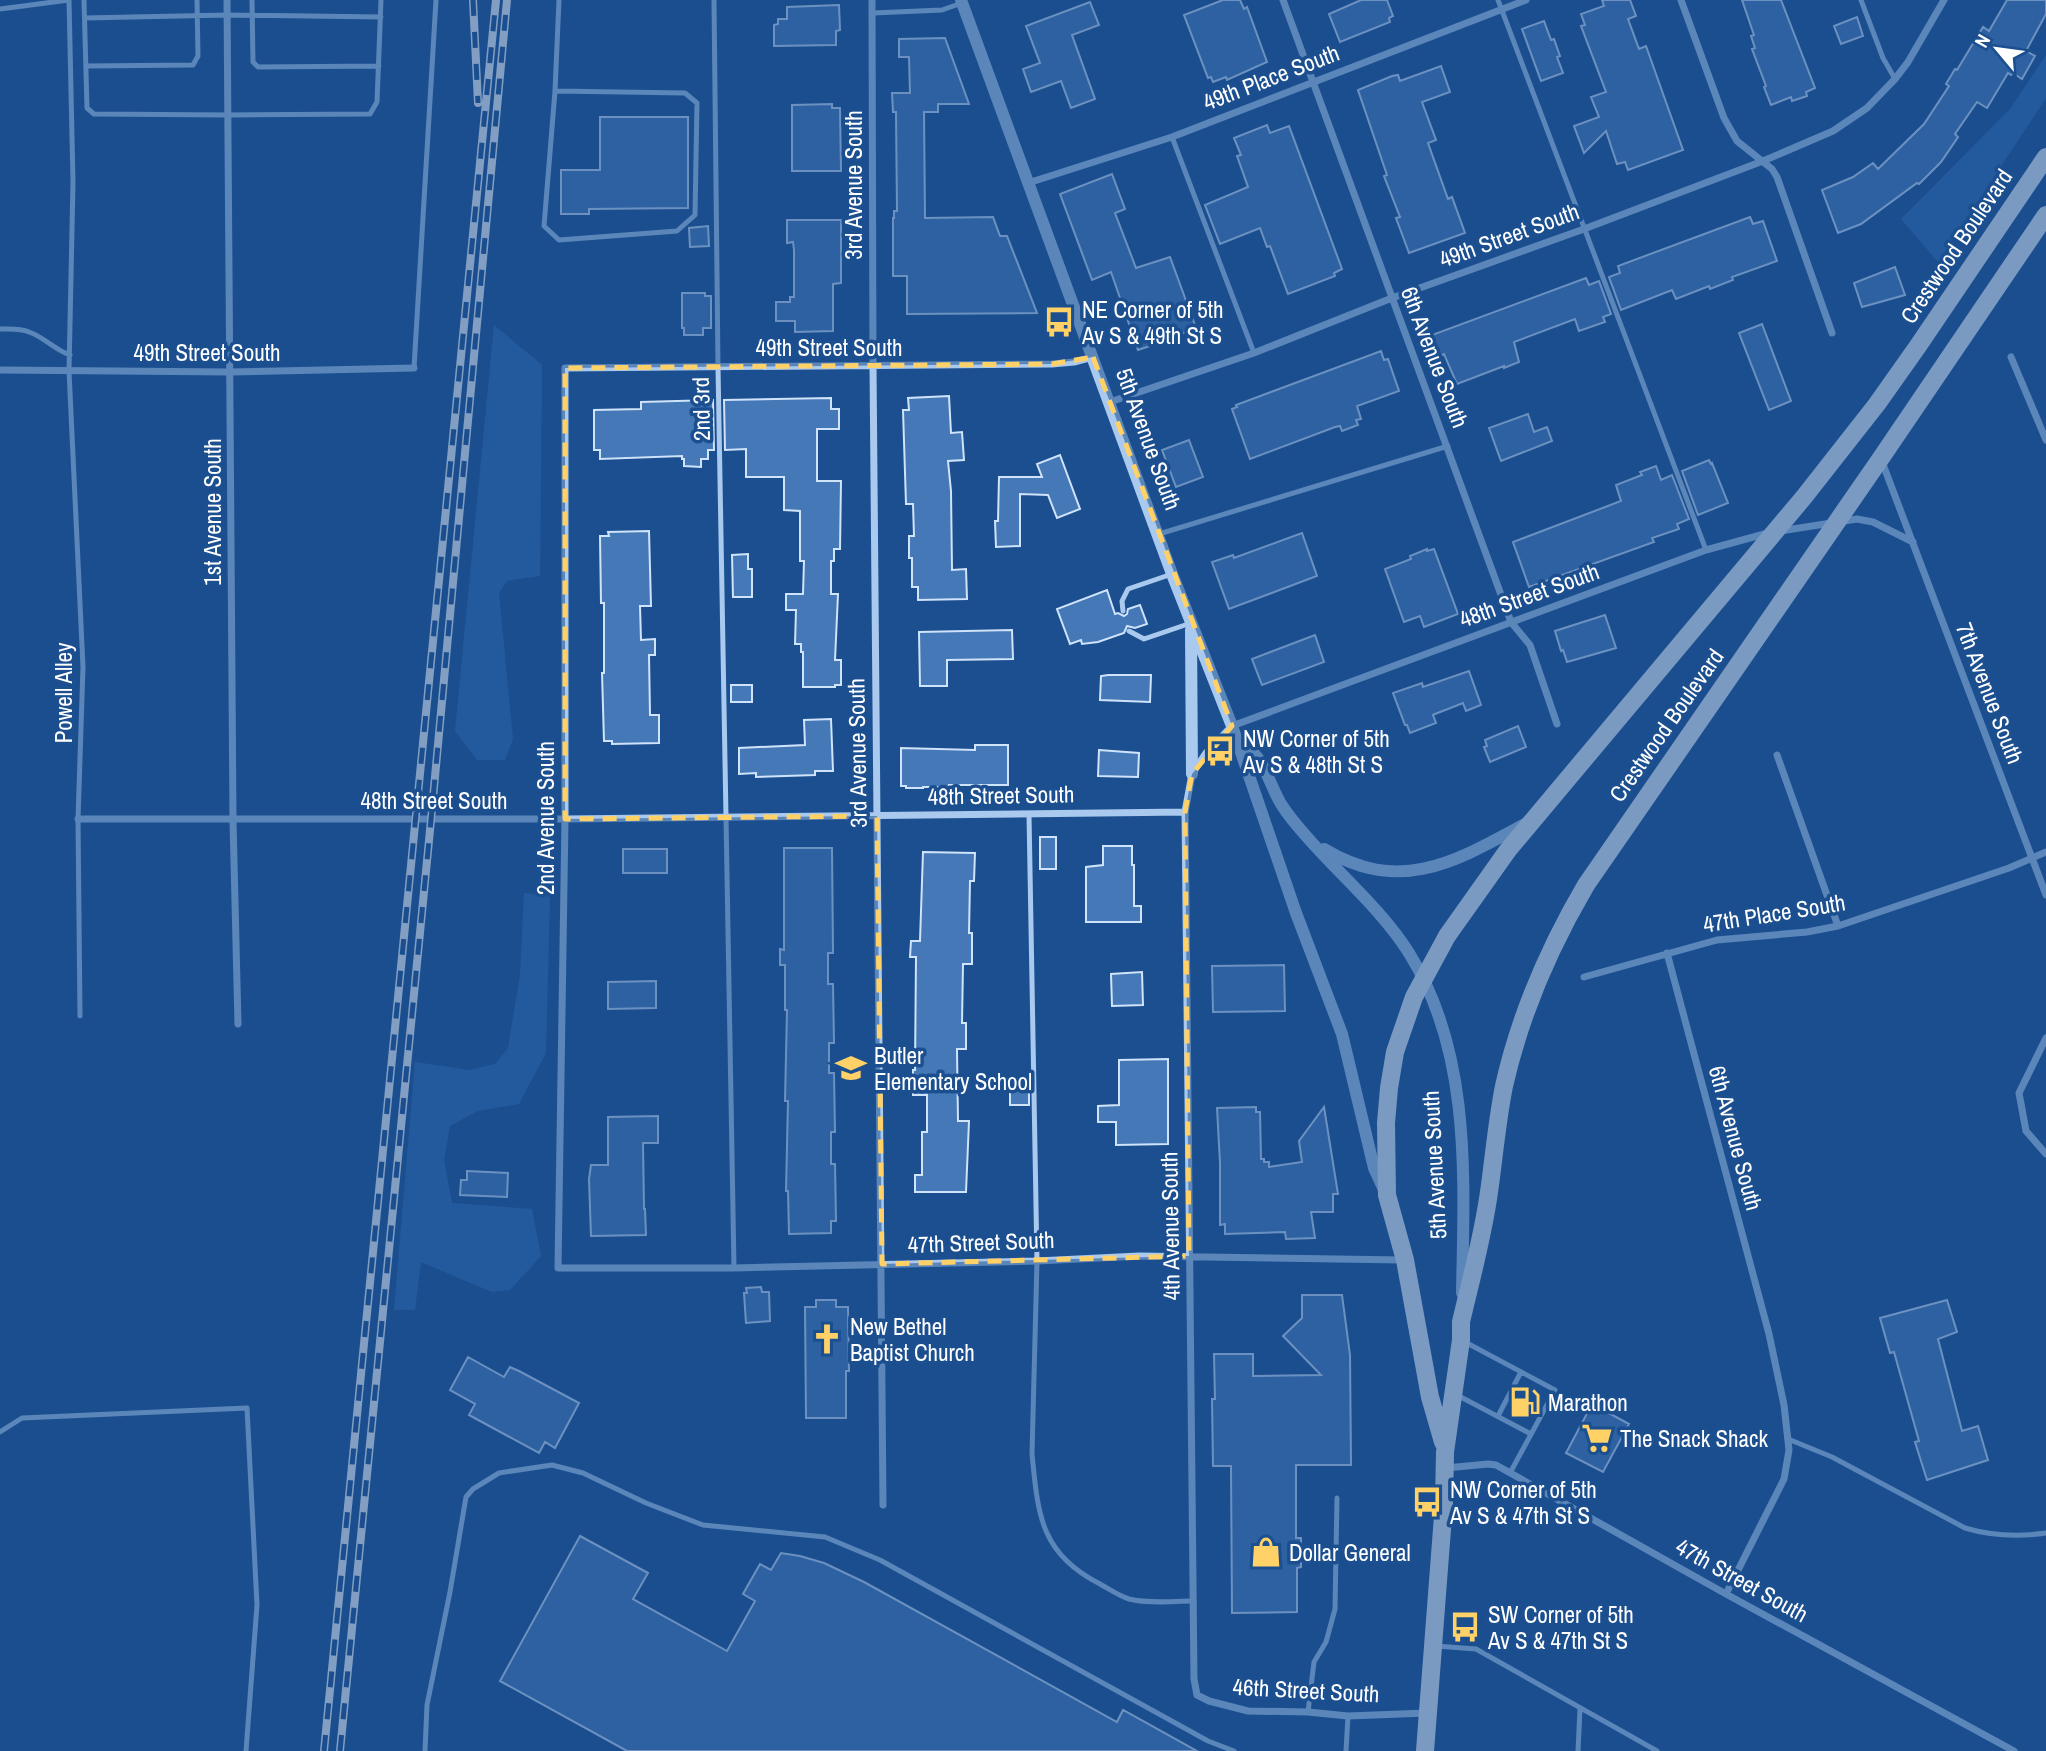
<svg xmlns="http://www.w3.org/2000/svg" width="2046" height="1751" viewBox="0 0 2046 1751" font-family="'Archivo Narrow',sans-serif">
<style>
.green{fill:#2e69ad}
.building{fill:#4478b7;stroke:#cfe3fa;stroke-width:2}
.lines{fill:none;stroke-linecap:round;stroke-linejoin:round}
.service{stroke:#a9c9ee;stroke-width:5}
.minor{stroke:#a9c9ee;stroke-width:7}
.tertiary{stroke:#a9c9ee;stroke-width:12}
.primary{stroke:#f0f6ff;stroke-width:18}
.rail-casing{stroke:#fff;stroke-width:8}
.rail{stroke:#1b4f8f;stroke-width:5;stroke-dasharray:16;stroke-linecap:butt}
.marked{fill:none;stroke:#ffd166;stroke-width:5;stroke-dasharray:14 9;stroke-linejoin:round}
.labels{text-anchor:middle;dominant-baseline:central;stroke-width:7;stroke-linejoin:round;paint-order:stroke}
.street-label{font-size:23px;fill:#fff;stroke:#1b4f8f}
.poi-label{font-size:23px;fill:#fff;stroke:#1b4f8f;text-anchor:start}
</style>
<rect width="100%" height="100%" fill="#1b4f8f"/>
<path class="green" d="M2046 55V98L1938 262 1901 219 2010 109Z
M494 325 542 365 540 576 507 581 499 593 513 739 505 760H477L455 731Z
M524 893 550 895 546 1053 519 1104 478 1111 450 1126 444 1160 452 1203 532 1209 541 1256 510 1290 492 1292 421 1262 415 1310H394L415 1062 469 1070 495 1064 508 1048 520 975Z"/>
<path class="building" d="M1223 0H1240L1244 9 1247 7 1267 62 1227 80 1226 77 1213 82 1211 77 1208 78 1184 15Z
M1361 0H1387L1393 16 1389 18 1390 22 1340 42 1329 14Z
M1602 0H1630L1636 16 1628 19 1639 49 1646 46 1683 150 1628 170 1625 162 1617 164 1606 131 1584 153 1574 126 1599 117 1591 97 1606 92 1581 26 1585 25 1581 14 1604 6Z
M1742 0H1781L1815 88 1806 92 1807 96 1792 101 1791 97 1771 105 1764 87 1766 86 1752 49 1755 48 1751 36 1754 35Z
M2007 0H2046V14L2026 51 2035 56 2022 79 2013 73 2011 75 2008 73 1987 108 1977 102 1955 134 1958 137 1941 162 1919 184 1917 183 1861 224 1838 233 1822 190 1853 177 1873 163 1878 169 1924 124 1949 86 1946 84 1955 69 1957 70 1983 27 1989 31Z
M1090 2 1099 25 1072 35 1095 99 1071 108 1061 81 1031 92 1023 69 1040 63 1026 26Z
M839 5 840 30 836 31V45L774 46V25L778 24V19H787V7Z
M1857 17 1863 36 1841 44 1834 26Z
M1544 21 1551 40 1554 39 1560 56 1557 57 1563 73 1541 81 1522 29Z
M945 38 969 104H938V112H924L925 218 993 217 1000 236H1007L1037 313 907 314V276H893V218H894V211H897L896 112H893L892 93H910L909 57H899V39Z
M1441 66 1450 92 1422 102 1436 140 1428 143 1448 199 1452 197 1465 233 1409 253 1396 218 1400 217 1384 176 1387 175 1358 90 1392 76 1398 75 1400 81Z
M832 104V108H840L841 171H792V105Z
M600 117H688V208L589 209V214H561V170H600Z
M1267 125 1270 133 1289 126 1342 269 1334 273 1335 276 1288 294 1270 246 1267 247 1260 228 1220 244 1205 205 1248 187 1237 156 1241 155 1234 138Z
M1112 174 1125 209 1115 213 1136 268 1170 257 1196 328 1181 334V336L1138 350 1111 272 1092 280 1060 194Z
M1750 217 1753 224 1763 221 1777 261 1732 277 1733 280 1710 289 1709 286 1676 299 1672 290 1621 310 1609 277 1620 273 1618 266Z
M787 220H841V283L833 284V331L795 332V321H776V302H790V297H794V250L793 242 787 243Z
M708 226 709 246 690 247 689 228Z
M1895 267 1905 295 1862 307 1854 283Z
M1586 278 1589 285 1599 281 1611 314 1603 317 1605 322 1579 331 1575 319 1514 342 1519 362 1504 368V366L1457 384 1444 354 1440 356 1432 335Z
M682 293H705V296H711V328H703V335H684V328H682Z
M1762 324 1791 401 1769 410 1739 333Z
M1381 351 1384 360 1388 359 1399 391 1357 406 1361 419 1356 420 1358 425 1342 431 1340 426 1335 427 1250 459 1232 409 1237 407 1236 405Z
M949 396 951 433 962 432 964 460 948 461 951 491 952 570 966 569 967 599 918 600V587H912V558H909V536H914L913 504H906L903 410H909L908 398Z
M831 398V409H839V429H817V481H841L840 549H834V561H831V594H838L835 660H841V685H835V687H803V652H801V644H795L796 610H786V594H803L804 561H800V511L784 510V477H746V449L725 450 724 400Z
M713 400 714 450H708V459H701V467L684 466V459H682V456L600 459V450H594V410L641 409V402Z
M1528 414 1534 432 1547 427 1552 441 1501 461 1489 428Z
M1189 440 1203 477 1176 487 1162 450Z
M1060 455 1080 509 1057 518 1048 495 1020 494V546L996 547 995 521H998L999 477H1042L1037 464Z
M1709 460 1711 464 1712 463 1728 503 1698 515 1682 471Z
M1656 466 1661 480 1672 475 1689 519 1677 524 1679 529 1652 538 1654 542 1529 587 1513 542 1621 501 1616 485 1642 475 1640 472Z
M649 531 651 606H640L641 640 655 639V655H649L650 715H659V743L612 744V741H604L602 673H604V603H601L600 536H609L608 532Z
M1302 533 1317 576 1229 609 1212 562 1233 555 1234 558Z
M1427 549V551L1434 549 1458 614 1424 627 1420 616 1404 622 1385 569 1411 559 1410 556Z
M748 554V569H752V597H733L732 555Z
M1107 590 1115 614 1118 613 1124 616 1127 614 1128 609 1140 605 1147 624 1135 628 1127 626 1124 633 1098 642 1082 644 1081 640 1070 644 1057 609Z
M1605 615 1616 648 1567 662 1563 650 1561 651 1555 631Z
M1012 630 1013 659 947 660V686H920L919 632Z
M1315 635 1324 662 1262 685 1252 659Z
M1469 671 1481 705 1466 711 1463 703 1435 714 1433 715 1436 723 1410 733 1407 725H1405L1393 693 1422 683 1423 687Z
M1108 675H1151L1150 702 1100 700 1101 676Z
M731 685H752V702H731Z
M831 719 833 771H815V775L756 777V773L739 774V748L805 745 804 720Z
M1518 726 1526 747 1490 762 1484 747 1487 746 1485 740Z
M975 745H1008V785H949V787H923V788H906V786H901V748L975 750Z
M1099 750 1139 753 1138 777 1098 776Z
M1040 837H1056V869H1040Z
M1103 846H1132V865H1134V906H1141V922H1086V867L1103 865Z
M784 848H832L833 953H828V984H833L834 1043H829V1073H834L835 1132H831V1164H835L836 1221H831V1233L789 1234 788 1191H786L788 1101H785L787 1010H785V965H780V949L784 950Z
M623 849H667V873H623Z
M923 852 975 853 974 881H970L969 933H972V964H963L962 1023H966V1049H957L958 1121H969L966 1192H915V1175H922V1132H927V1095H913V1070H915L916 957H910L911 941H920Z
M1284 965 1285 1011 1213 1012 1212 966Z
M1142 972 1143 1005 1112 1006 1111 974Z
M656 981V1008L608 1009V982Z
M1168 1059V1144L1116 1145V1122H1098V1106L1119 1105V1060Z
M1010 1083H1029V1105H1010Z
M1256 1107V1112H1260L1261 1159H1264V1162H1269V1167L1302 1162 1299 1141 1324 1107 1338 1194H1333V1212H1311L1315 1238 1286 1239 1285 1232 1225 1234V1224L1220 1225V1163L1217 1108Z
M658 1116V1143H643L644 1209H645L646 1235 591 1236 589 1179 591 1165H608V1117Z
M467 1171 508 1173 507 1197 460 1195 461 1180H467Z
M761 1287 762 1292H769L770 1321 746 1323 744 1293H747L746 1288Z
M1302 1295H1342L1350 1355 1351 1465H1296V1538H1301V1567L1297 1568V1612L1232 1613 1231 1466H1213L1212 1399H1215L1214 1354H1253V1376L1321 1375 1283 1336 1302 1318Z
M816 1300H836V1307H848L849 1371H846V1418H806L805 1307H816Z
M1947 1300 1957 1332 1938 1339 1962 1431 1978 1426 1988 1460 1927 1480 1915 1442 1919 1441 1894 1352 1890 1353 1880 1318Z
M468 1357 504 1377 510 1367 519 1371 579 1403 555 1448 545 1442 539 1453 469 1415 475 1404 450 1390Z
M1592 1404 1629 1424 1603 1472 1566 1453Z
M580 1536 648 1573 633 1599 727 1651 755 1601 743 1594 760 1564 771 1570 781 1553 800 1556 824 1563 864 1582 1117 1722 1123 1710 1197 1751H627L500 1681Z"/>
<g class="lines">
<path class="service" d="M69 0 73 182 69 371 83 667 78 819 80 1016
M84 0 87 108 94 114 228 115 370 114 377 102 381 0
M252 0 253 62 258 67 379 66
M714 0 718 367 734 1268
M1498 0 1706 550
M1861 0 1883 58 1895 79
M0 9 69 0
M873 13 942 10 962 3
M85 18 227 15 381 17
M86 66 193 65 198 56 197 0
M555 91 685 93 697 103 695 215 677 231 559 240 544 226 555 91 559 0
M1172 137 1254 353
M0 329C10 329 20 328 29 332 44 337 55 350 70 355
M414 368 436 0
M1159 534 1448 446
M1123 611 1122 601 1128 589 1172 574
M1129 631 1144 639 1191 623
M1029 814 1037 1261 1032 1454C1038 1514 1040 1554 1100 1584 1109 1589 1119 1596 1129 1599 1149 1604 1173 1601 1194 1601
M1465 1342 1555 1390 1510 1473
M1457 1395 1531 1434
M1498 1416 1521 1372
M0 1432 22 1418 247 1408 257 1605 246 1751
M1788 1439 1832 1457 1965 1528C1992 1536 2018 1537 2046 1533
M1436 1646 1476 1649 1657 1751
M1308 1712 1314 1662 1326 1642 1335 1609 1337 1498
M425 1751 427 1705 450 1592 466 1497 473 1489 499 1473 552 1465 583 1473 646 1503 703 1525 825 1537 880 1560 1208 1741 1234 1751
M1346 1751 1348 1716
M1578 1751 1580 1709"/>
<path class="minor" d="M227 0 233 820 238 1024
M872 0 873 365 883 1505
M1283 0 1511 622 1530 645 1557 724
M1681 0 1724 118 1737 141 1772 169 1777 177 1832 333
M1028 183 1172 137 1526 0
M1093 357 1074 362 1052 364 565 368V819L558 1268H734L1037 1261 1139 1256 1402 1260
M2011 357 2046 440
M0 370 230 372 414 368
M1110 402 1254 353 1392 298 1584 229 1763 161 1833 131 1867 108 1895 79 1908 62 1944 0
M1881 459 2046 895
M1780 531 1857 519 1873 522 1913 542
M1777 755 1838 926
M78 819H565L1185 812
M1667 953 1769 1334 1784 1405 1789 1450 1784 1479 1726 1594
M1584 977 1717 940 1807 932 1838 926 2009 868 2046 852
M2046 1038 2019 1093 2026 1131 2046 1154
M1446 1468 1488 1464 1496 1465 1726 1594 2014 1751
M1427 1713 1348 1716 1308 1712 1248 1711 1209 1701 1197 1695 1194 1679 1185 812 1192 774 1206 753 1232 726 1706 550 1768 533"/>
<path class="tertiary" d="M961 0 1172 574 1232 726 1296 913 1342 1034 1374 1168 1385 1192
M1191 630 1192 774
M1238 739C1244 744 1252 750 1257 757 1267 770 1272 789 1281 804 1288 815 1298 827 1307 837 1341 876 1381 909 1409 953 1472 1054 1464 1179 1462 1293
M1324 849C1400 895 1455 862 1525 824"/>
<path class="primary" d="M1443 1442 1430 1397 1405 1260 1387 1195 1386 1123 1389 1088 1395 1052 1414 997 1447 936 1508 850 1804 497 1877 404 1918 346 2046 157
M1425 1751 1444 1503 1445 1452 1461 1340V1322C1471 1279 1483 1236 1489 1192 1494 1157 1497 1121 1504 1086 1520 1015 1549 948 1586 885L1881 458 2046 215"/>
<g class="rail-casing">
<path id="rail" d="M473 0 478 103
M324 1751 496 0
M340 1751 431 820 507 0"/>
</g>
<use href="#rail" class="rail"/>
</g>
<path d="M0 0H2046V1751H0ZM1093 357 1232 726 1192 774 1185 812 1189 1256 882 1264 877 816 565 819V368L1052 364Z" fill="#1b4f8f" fill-opacity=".55" fill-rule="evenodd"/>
<path class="marked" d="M1093 357 1232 726 1192 774 1185 812 1189 1256 882 1264 877 816 565 819V368L1052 364Z"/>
<defs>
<g id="bus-bare" transform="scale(2.415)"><path d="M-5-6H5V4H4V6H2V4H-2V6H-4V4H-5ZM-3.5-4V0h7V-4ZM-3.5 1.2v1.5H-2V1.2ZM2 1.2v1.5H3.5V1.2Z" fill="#ffd166" stroke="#1b4f8f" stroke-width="2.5" paint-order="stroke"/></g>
<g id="school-bare" transform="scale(2.415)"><path d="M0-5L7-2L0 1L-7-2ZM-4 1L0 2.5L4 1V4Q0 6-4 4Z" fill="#ffd166" stroke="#1b4f8f" stroke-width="2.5" paint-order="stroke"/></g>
<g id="church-bare" transform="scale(2.415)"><path d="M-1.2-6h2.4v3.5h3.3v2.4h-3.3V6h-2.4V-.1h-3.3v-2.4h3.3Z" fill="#ffd166" stroke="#1b4f8f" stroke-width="2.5" paint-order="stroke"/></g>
<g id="fuel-bare" transform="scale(2.415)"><path d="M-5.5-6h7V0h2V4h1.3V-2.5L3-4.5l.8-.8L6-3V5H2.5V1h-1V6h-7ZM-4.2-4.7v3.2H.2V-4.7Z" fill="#ffd166" stroke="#1b4f8f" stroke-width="2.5" paint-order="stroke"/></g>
<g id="supermarket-bare" transform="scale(2.415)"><path d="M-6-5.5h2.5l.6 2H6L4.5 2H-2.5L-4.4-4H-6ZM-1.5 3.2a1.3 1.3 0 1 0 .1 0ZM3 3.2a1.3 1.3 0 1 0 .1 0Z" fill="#ffd166" stroke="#1b4f8f" stroke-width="2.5" paint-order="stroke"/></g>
<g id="shop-bare" transform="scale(2.415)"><path d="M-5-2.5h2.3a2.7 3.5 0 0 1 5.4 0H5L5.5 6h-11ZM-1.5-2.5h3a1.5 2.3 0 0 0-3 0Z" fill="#ffd166" stroke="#1b4f8f" stroke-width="2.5" paint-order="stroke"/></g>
</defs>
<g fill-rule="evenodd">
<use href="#bus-bare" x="1059" y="322"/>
<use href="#bus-bare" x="1220" y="751"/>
<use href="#school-bare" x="851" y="1068"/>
<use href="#church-bare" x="827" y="1339"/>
<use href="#fuel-bare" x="1525" y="1402"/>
<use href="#supermarket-bare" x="1597" y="1438"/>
<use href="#bus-bare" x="1427" y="1502"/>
<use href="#shop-bare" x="1266" y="1552"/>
<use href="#bus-bare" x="1465" y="1627"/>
</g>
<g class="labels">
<g class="street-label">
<text transform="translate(1271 77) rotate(-21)">49th Place South</text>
<text transform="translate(853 185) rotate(-90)">3rd Avenue South</text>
<text transform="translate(1509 235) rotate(-20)">49th Street South</text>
<text transform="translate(1956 246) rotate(-56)">Crestwood Boulevard</text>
<text x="829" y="347">49th Street South</text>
<text x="207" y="352">49th Street South</text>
<text transform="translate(1435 357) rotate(69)">6th Avenue South</text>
<text transform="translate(701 409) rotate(-91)">2nd 3rd</text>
<text transform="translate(1149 439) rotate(70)">5th Avenue South</text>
<text transform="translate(212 512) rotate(-90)">1st Avenue South</text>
<text transform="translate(1529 595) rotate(-20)">48th Street South</text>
<text transform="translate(63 693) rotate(-90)">Powell Alley</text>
<text transform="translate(1990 693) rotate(69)">7th Avenue South</text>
<text transform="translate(1666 725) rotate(-55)">Crestwood Boulevard</text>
<text transform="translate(857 753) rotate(-91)">3rd Avenue South</text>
<text transform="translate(1001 795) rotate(-1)">48th Street South</text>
<text x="434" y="800">48th Street South</text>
<text transform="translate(545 818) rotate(-90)">2nd Avenue South</text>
<text transform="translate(1774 913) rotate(-9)">47th Place South</text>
<text transform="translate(1736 1138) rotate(75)">6th Avenue South</text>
<text transform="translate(1434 1165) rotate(-93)">5th Avenue South</text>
<text transform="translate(1170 1226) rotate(-91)">4th Avenue South</text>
<text transform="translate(981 1242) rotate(-2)">47th Street South</text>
<text transform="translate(1742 1580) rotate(29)">47th Street South</text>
<text transform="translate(1306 1690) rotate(3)">46th Street South</text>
</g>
<g class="poi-label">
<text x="1082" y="309">NE Corner of 5th<tspan x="1082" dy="26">Av S &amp; 49th St S</tspan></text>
<text x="1243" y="738">NW Corner of 5th<tspan x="1243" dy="26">Av S &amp; 48th St S</tspan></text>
<text x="874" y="1055">Butler<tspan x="874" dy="26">Elementary School</tspan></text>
<text x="850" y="1326">New Bethel<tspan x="850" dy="26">Baptist Church</tspan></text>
<text x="1548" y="1402">Marathon</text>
<text x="1620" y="1438">The Snack Shack</text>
<text x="1450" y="1489">NW Corner of 5th<tspan x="1450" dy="26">Av S &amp; 47th St S</tspan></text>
<text x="1289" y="1552">Dollar General</text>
<text x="1488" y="1614">SW Corner of 5th<tspan x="1488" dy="26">Av S &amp; 47th St S</tspan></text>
</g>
</g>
<g transform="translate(1997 49) rotate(299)" stroke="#1b4f8f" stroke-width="5" paint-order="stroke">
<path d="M0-5L12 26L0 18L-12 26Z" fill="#ffffff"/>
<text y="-10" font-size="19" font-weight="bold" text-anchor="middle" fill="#ffffff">N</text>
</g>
</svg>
